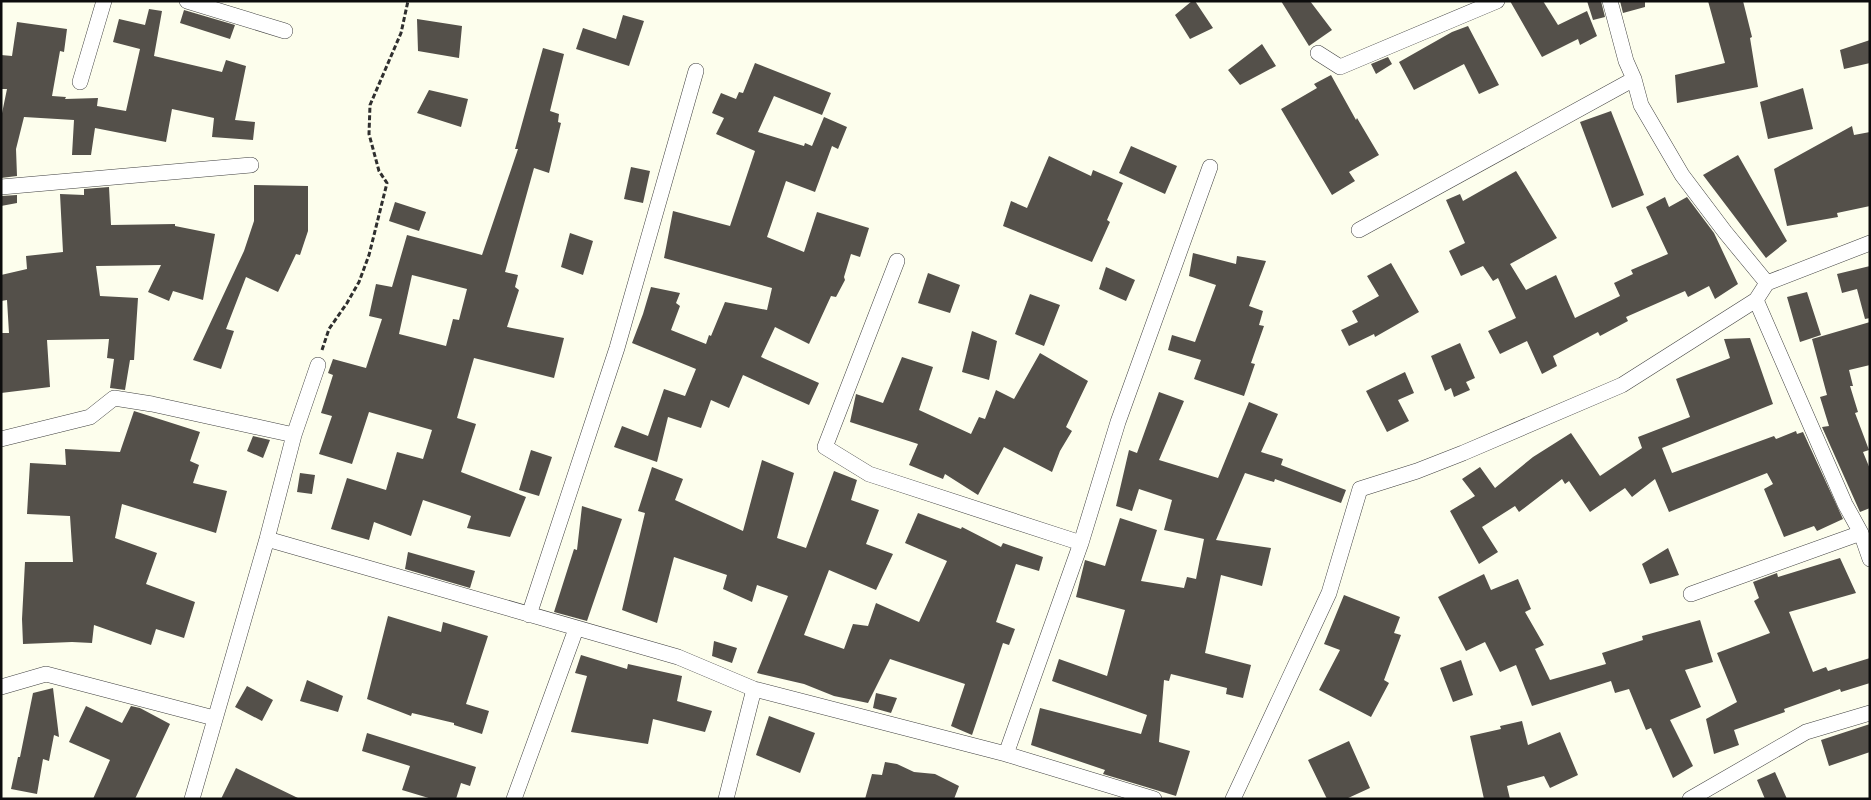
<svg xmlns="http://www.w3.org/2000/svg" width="1871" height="800" viewBox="0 0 1871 800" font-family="Bitter,serif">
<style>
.building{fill:#54504a;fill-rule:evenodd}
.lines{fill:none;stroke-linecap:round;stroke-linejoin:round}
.minor-casing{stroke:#404040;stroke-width:16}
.path{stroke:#2f2f2f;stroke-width:3;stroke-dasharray:5 2.5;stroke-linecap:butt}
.minor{stroke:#fff;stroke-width:15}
</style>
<rect width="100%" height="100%" fill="#fdfeed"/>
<path class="building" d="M1192 1H1195L1213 28 1190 39 1175 15Z
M1281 1H1310L1332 30 1309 46Z
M1510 1H1543L1558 25 1587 11 1597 36 1580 45 1578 39 1542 57Z
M1587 1H1601L1605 17 1593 20Z
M1620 1H1645V7L1623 13Z
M1708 1H1743L1752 37 1750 38 1758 87 1677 103 1675 75 1725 63Z
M149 9 162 11 154 56 222 72 226 60 246 66 235 120 255 122 253 140 212 137 214 118 172 109 166 142 95 128 91 155H72L74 120 24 117 16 149 17 176 1 178V118L7 89H1V55L12 56 17 22 67 29 64 52 60 51 52 96 66 97 65 99 98 98 97 106 126 111 140 49 113 42 119 19 145 25Z
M184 10 235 25 230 39 180 23Z
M623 15 644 21 629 66 576 49 583 28 616 39Z
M417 19 462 26 459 58 418 51Z
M1468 26 1499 85 1479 94 1464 64 1414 90 1399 62 1452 32Z
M1870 40V63L1844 69 1840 50Z
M1262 44 1276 66 1240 85 1228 70Z
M543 48 564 54 550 111 559 114 558 122 561 123 549 173 534 168 505 272 518 275 515 287 519 290 507 327 564 338 554 378 474 358 457 418 476 424 461 472 526 497 510 537 467 528 471 516 423 500 411 536 374 522 369 540 331 529 347 478 386 490 397 452 423 459 432 430 369 412 352 464 319 454 332 416 321 413 333 375 328 373 333 359 366 368 382 319 369 316 376 284 392 287 407 235 482 255 518 149H515ZM412 275 467 289 459 320 453 319 446 346 399 334Z
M1388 57 1392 64 1376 74 1371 64Z
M755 63 831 93 822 115 774 96 758 132 804 146 805 143 812 146 824 117 847 127 838 149 832 146 815 192 786 181 767 237 804 252 817 212 869 228 860 257 851 254 844 277 845 280 836 297 831 296 809 344 775 327 761 357 819 383 809 405 743 375 729 408 711 400 701 428 668 417 657 462 614 447 622 426 648 436 664 389 685 396 696 369 632 343 643 314 651 287 680 293 676 303 680 306 671 330 706 344 709 335 711 336 725 302 767 310 772 288 664 258 673 211 730 226 755 151 716 134 724 118 712 113 721 93 736 99 739 92 743 93Z
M1331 75 1356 120 1357 118 1379 155 1349 172 1355 181 1332 195 1281 109 1317 88 1314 84Z
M1803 88 1813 129 1768 139 1760 102Z
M429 90 468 99 461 127 417 113Z
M1611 111 1644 195 1612 208 1580 122Z
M1852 126 1854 135 1870 132V206L1837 213 1838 217 1787 226 1774 169Z
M1131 146 1177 166 1165 194 1119 173Z
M1738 155 1787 241 1766 258 1703 175Z
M1049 156 1091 176 1093 170 1123 183 1107 220 1110 222 1092 262 1003 226 1011 201 1027 208Z
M631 167 650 171 643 203 624 199Z
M1516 171 1557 238 1510 264 1526 290 1556 275 1575 318 1620 296 1614 283 1633 274 1631 270 1668 254 1646 207 1665 197 1669 207 1687 197 1714 233 1738 284 1715 299 1709 286 1688 297 1685 291 1626 317 1628 321 1600 336 1598 332 1553 356 1557 366 1542 374 1527 341 1500 354 1488 331 1516 318 1498 278 1493 281 1483 266 1461 276 1449 251 1465 243 1446 200 1460 194 1463 201Z
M254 185 308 186V231L300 255 296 254 278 292 246 277 226 329 234 331 221 369 193 360 244 251 254 221Z
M109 187 111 225 175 224V226L215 234 203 300 173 291 169 301 148 292 161 265 96 266 100 296 138 298 134 360H130L125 390 110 388 114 359 107 358 109 339 47 340 50 387 1 393V333H9L7 300 1 301V275L27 269 26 256 63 252 60 194 84 195V189Z
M17 195V203L1 206V196Z
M395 202 426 212 419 231 389 221Z
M570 233 593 241 583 275 561 267Z
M1193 253 1236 264 1237 256 1266 261 1249 306 1263 311 1259 325 1264 326 1251 363 1255 364 1244 396 1194 379 1201 360 1168 350 1172 335 1195 342 1216 285 1189 276Z
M1391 263 1419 312 1375 337 1374 334 1349 346 1341 330 1358 322 1352 311 1379 296 1367 276Z
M1870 266V318L1865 319 1857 289 1842 293 1837 274Z
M1106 267 1135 280 1126 301 1099 289Z
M928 273 960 285 950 313 918 303Z
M1807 292 1821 335 1800 342 1787 297Z
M1030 294 1060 305 1044 346 1015 334Z
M1870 322V365L1849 370 1853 386H1850L1858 412 1855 413 1869 450 1863 452 1870 469V508L1860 512 1822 427 1829 426 1820 397 1827 395 1812 339Z
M972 331 997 341 989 380 962 372Z
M1750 338 1773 404 1662 448 1672 473 1774 436 1776 439 1796 431 1797 434 1803 432 1843 519 1817 531 1814 526 1784 537 1764 489 1773 484 1767 473 1669 512 1655 479 1632 497 1625 488 1590 512 1569 481 1565 484 1562 479 1519 512 1515 506 1482 527 1498 552 1479 564 1450 511 1475 496 1462 479 1480 467 1495 488 1533 457 1571 433 1600 476 1642 448 1638 437 1690 417 1676 379 1730 358 1724 339Z
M1460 343 1475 378 1466 382 1470 390 1454 397 1451 388 1445 391 1431 356Z
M1040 353 1088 381 1066 427 1072 431 1060 451 1052 472 1004 447 978 495 945 474 943 479 909 465 918 444 850 422 856 394 883 403 902 357 933 367 919 410 971 434 979 417 985 419 996 390 1014 399Z
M1405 372 1414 393 1398 400 1409 421 1387 432 1366 391Z
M1159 392 1184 401 1159 460 1218 478 1249 402 1278 414 1261 452 1283 459 1281 465 1346 490 1341 503 1275 479 1274 482 1245 473 1216 540 1271 548 1262 586 1221 575 1205 653 1251 665 1243 698 1226 694 1227 688 1171 674 1169 681 1164 680 1159 742 1190 751 1176 796 1103 774 1105 770 1031 745 1040 708 1141 734 1147 715 1052 681 1059 659 1107 676 1125 610 1076 597 1085 560 1105 566 1120 518 1157 530 1141 581 1184 588 1187 577 1196 579 1204 539 1164 530 1172 500 1139 489 1132 511 1116 506 1129 450 1137 453Z
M134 411 200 432 190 461 199 465 193 483 227 491 216 533 122 504 115 538 157 553 146 584 195 602 184 638 156 629 151 645 94 625 92 643 72 642 23 644 22 619 25 562H73L70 516 27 514 30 463 66 465 65 449 120 452Z
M253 436 270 440 263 458 247 451Z
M531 450 552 457 539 496 519 490Z
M762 460 794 473 777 538 806 548 834 471 857 480 851 500 879 510 866 544 893 554 876 590 829 570 804 635 844 649 853 624 868 626 876 603 919 622 947 561 905 543 918 513 961 529 962 527 1001 547 1003 543 1043 557 1039 571 1016 564 996 622 1015 629 1009 645 1003 643 972 735 951 726 965 684 890 659 868 703 834 696 804 684 757 673 788 596 757 585 752 602 723 589 727 575 674 557 657 623 622 610 645 513 638 511 652 467 683 479 675 500 743 531Z
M300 473 315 475 312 494 297 492Z
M582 506 622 519 587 621 554 612 574 549 577 550Z
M1668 548 1679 575 1650 584 1642 564Z
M408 552 475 571 470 588 405 569Z
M1840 558 1856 593 1789 612 1813 672 1826 667 1828 671 1870 658V683L1841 692 1840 689 1784 709 1785 712 1734 730 1739 745 1714 754 1706 719 1737 702 1717 653 1770 633 1754 601 1759 598 1753 582 1777 573 1778 577Z
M1484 574 1491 590 1518 579 1531 609 1525 612 1544 645 1535 649 1550 680 1606 664 1602 653 1643 640 1642 636 1700 620 1713 662 1685 670 1701 707 1670 720 1693 766 1673 778 1651 728 1646 730 1629 689 1615 693 1611 681 1532 706 1516 665 1500 672 1485 642 1466 651 1438 597Z
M1344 595 1400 617 1394 633 1401 635 1384 680 1389 683 1371 717 1319 690 1340 650 1324 644Z
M388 616 441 632 443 622 488 636 466 704 489 711 482 734 454 725V723L412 713 411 716 367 699Z
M714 641 737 648 732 663 712 656Z
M581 655 627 669 628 664 682 676 677 701 712 711 705 732 653 719 648 744 571 732 587 676 575 673Z
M1461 660 1473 695 1453 702 1440 668Z
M307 680 343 696 338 712 300 701Z
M247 686 273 700 262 721 235 707Z
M53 688 59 737 54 735 49 761 43 759 37 794 11 789 18 757H20L33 693Z
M876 693 897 698 891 713 873 708Z
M86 706 122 723 131 706 140 708 170 724 135 799H93L110 760 69 742Z
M769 716 815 733 800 773 756 755Z
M1522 721 1528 745 1560 732 1578 775 1550 788 1544 776 1507 786 1510 799H1484L1470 736 1501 729 1500 726Z
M1870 724V752L1829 766 1821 740Z
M367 733 476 767 470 786 461 783 456 799H432L402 790 410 766 362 751Z
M1349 741 1370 788 1346 799H1327L1308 760Z
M885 762 897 764 914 772 935 774 959 786 954 799H865L872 774 882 775Z
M236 768 300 799H221Z
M1775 772 1787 799H1765L1757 780Z"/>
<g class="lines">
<g class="minor-casing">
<path id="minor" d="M187 1 285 31
M1610 1 1626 61 1634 79 1641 105 1682 175 1725 232 1767 283
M1318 53 1340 67 1497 1
M80 82 104 1
M1 187 251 165
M1359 230 1634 79
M897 261 825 447 869 474 1081 543
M1756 300 1845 504 1861 533 1870 559
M1 439 90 417 114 398 152 404 294 435
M267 539 678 657 754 689 1006 754 1154 799
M1691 594 1861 533
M529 615 617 348 696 71
M1 687 46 674 214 718
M1006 754 1081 543 1118 422 1210 167
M192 799 267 539 294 435 318 365
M514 799 576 629
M726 799 754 689
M1233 799 1329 593 1360 489 1417 471 1463 453 1622 385 1756 300 1767 283 1870 243
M1690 799 1806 732 1870 713"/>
</g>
<path class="path" d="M322 350 329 329 347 303 359 282 369 255 387 183 379 171 369 134 370 105 401 33 408 1"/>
<use href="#minor" class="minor"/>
</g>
<rect width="1871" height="800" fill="none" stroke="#0d0d0d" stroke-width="5"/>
</svg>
